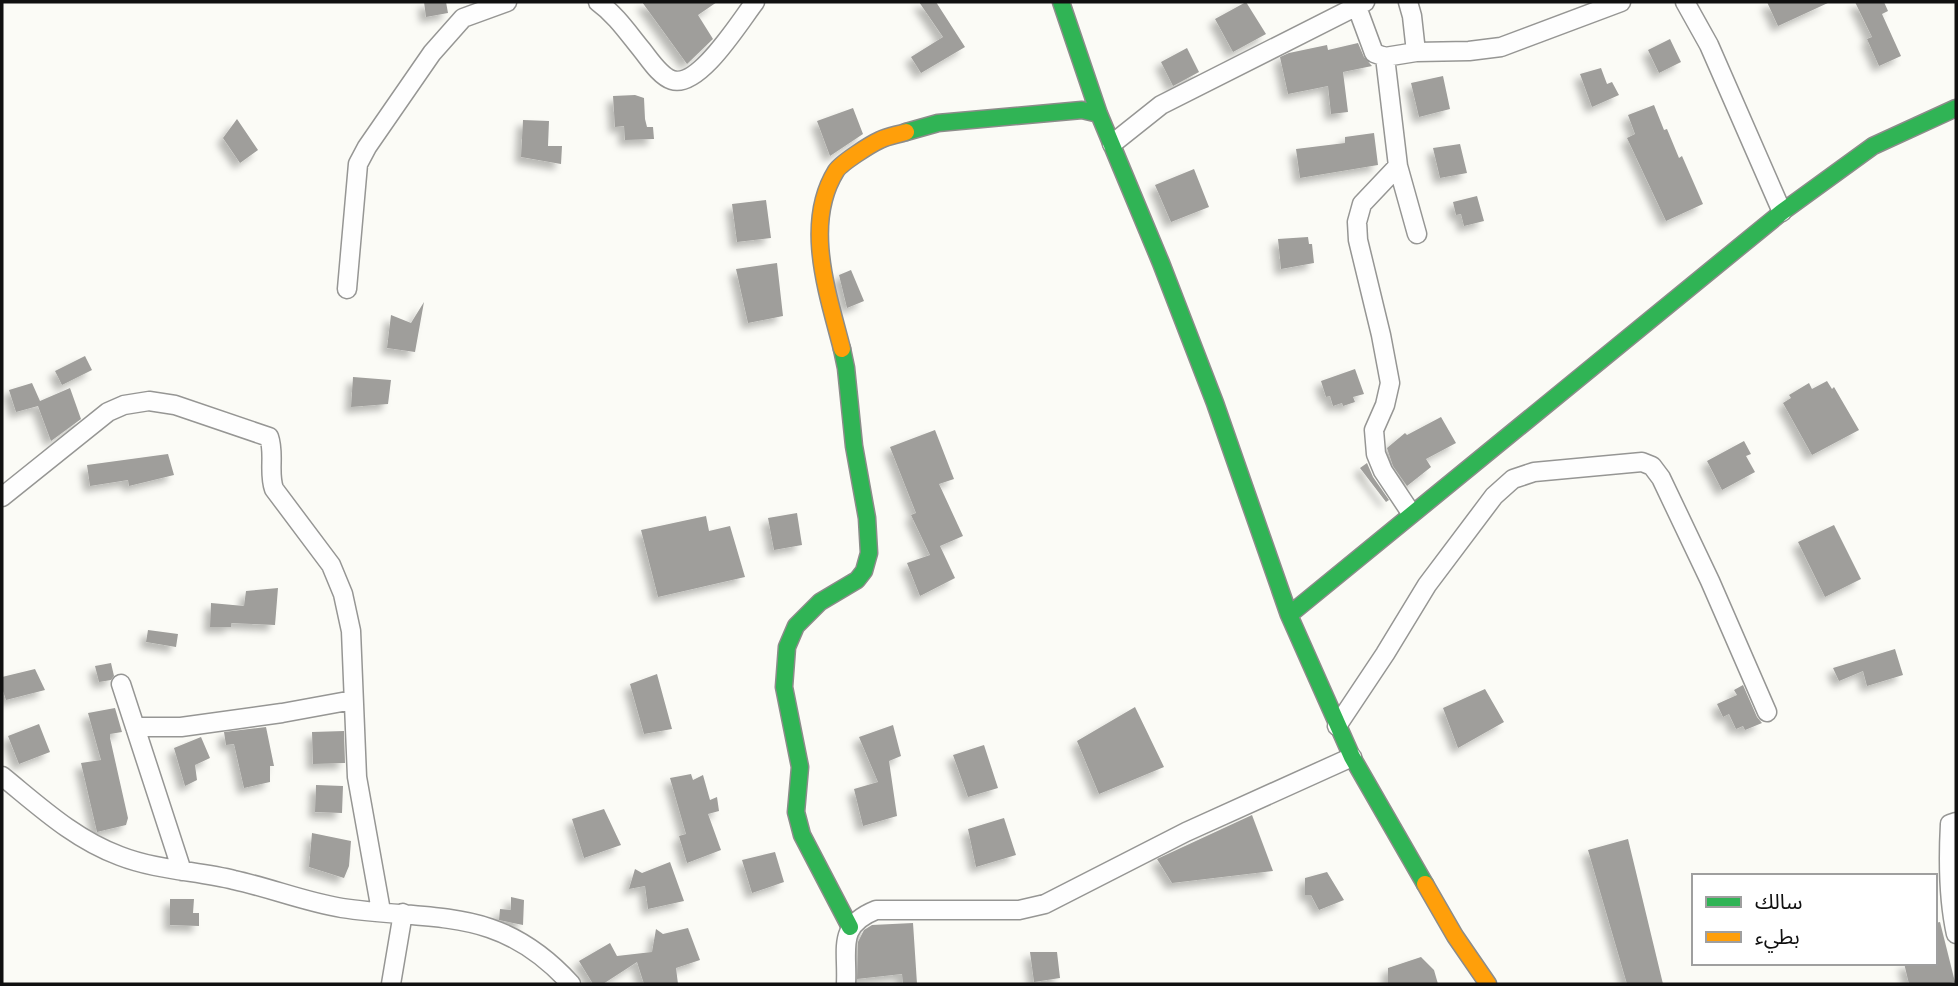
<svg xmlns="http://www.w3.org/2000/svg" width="1958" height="986" viewBox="0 0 1958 986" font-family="Spectral,'Noto Sans Arabic',serif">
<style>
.building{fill:#9f9e9b;filter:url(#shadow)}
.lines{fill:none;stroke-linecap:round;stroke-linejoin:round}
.street-casing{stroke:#969694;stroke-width:21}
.fast-casing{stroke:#8c8c8a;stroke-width:19}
.slow-casing{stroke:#8c8c8a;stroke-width:19}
.street{stroke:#fefefe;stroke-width:18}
.fast{stroke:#30b455;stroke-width:16}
.slow{stroke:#ff9f0a;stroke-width:16}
</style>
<defs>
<filter id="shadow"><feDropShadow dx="-6" dy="6" stdDeviation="3.5" flood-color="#0004"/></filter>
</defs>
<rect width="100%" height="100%" fill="#fbfbf6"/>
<path class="building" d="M424 2H446L448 13 426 17Z
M642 2H717L698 15 713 39 687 64Z
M919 2H936L965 47 921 73 911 57 943 37Z
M1246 2 1266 34 1233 52 1215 19Z
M1767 2H1830L1778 26Z
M1855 2H1884L1888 11 1882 14 1901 56 1879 66 1867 39 1872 37Z
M1670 39 1681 62 1659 73 1648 50Z
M1358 43 1364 57 1372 66 1343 72 1348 112 1331 114 1328 86 1288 94 1280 57 1289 53 1327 45 1328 50Z
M1187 48 1199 72 1173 86 1161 62Z
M1601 68 1607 84 1612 82 1619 95 1592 107 1580 74Z
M1443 76 1450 109 1419 117 1411 83Z
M635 95 644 98 645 119 647 127H653L654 139 625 140 624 126 615 127 613 96Z
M1654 105 1664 130 1667 129 1679 158 1682 156 1703 204 1666 221 1627 138 1635 134 1628 115Z
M853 108 863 134 830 156 817 121Z
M237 119 258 150 240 163 223 138Z
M523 120 549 121 548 146H562L561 164 521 157Z
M1374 133 1378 165 1300 178 1296 149 1345 143V137Z
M1460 144 1467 173 1440 178 1433 148Z
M1194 169 1209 207 1171 222 1155 185Z
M1477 196 1484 221 1464 226 1461 214 1456 215 1453 202Z
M766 200 771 238 737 242 732 204Z
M1308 237 1309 244H1312L1314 263 1281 269 1278 239Z
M777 263 783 316 748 323 736 269Z
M851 270 864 301 847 308 839 275Z
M424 302 415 352 387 348 391 315 411 323Z
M85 356 92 370 62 385 55 371Z
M1355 369 1364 394 1353 397 1355 402 1343 406 1342 403 1333 406 1330 396 1326 397 1321 381Z
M353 377 391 380 388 404 351 407Z
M1827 381 1832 389 1834 387 1859 430 1812 455 1783 403 1791 398 1789 395 1809 383 1812 389Z
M32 383 40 401 70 388 81 419 51 441 38 406 16 412 9 390Z
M1441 417 1456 443 1426 459 1431 467 1407 486 1393 466 1387 448 1405 433 1407 435Z
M935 430 954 479 939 484 963 536 940 546 955 578 920 596 907 563 930 555 911 515 916 513 890 447Z
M1744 441 1751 454 1746 456 1755 472 1722 490 1707 461Z
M168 454 174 475 129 486 128 480 90 486 87 465Z
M1367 463 1373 477 1389 500 1386 502 1360 468Z
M797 513 802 545 774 550 768 518Z
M706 516 709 531 730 526 745 577 658 597 641 530Z
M1834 525 1861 579 1825 597 1798 542Z
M278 588 275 625 231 623V627H210L211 603 244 606 246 591Z
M148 630 178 634 176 647 146 642Z
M1895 649 1903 675 1867 686 1863 671 1839 681 1833 668Z
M111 663 114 676 111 680 99 682 95 666Z
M35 669 45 690 6 700 2 688V677Z
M657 674 672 729 644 734 630 684Z
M1743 685 1757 717 1762 723 1745 730 1743 726 1736 729 1729 714 1723 717 1717 704 1737 695 1734 690Z
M1485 689 1504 722 1458 748 1443 708Z
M1135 707 1164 767 1099 794 1077 741Z
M115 708 122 732 110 734V738L128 818 126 825 97 832 81 763 101 760 88 713Z
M39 724 50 752 19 764 8 736Z
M893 725 901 756 889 761 897 816 863 826 854 789 878 782 859 737Z
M266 727 274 766H270V782L244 788 234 744 226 745 224 732Z
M344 731 345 763 313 764 312 732Z
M201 737 210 758 195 765 197 780 185 786 174 748Z
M984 745 998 788 968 797 953 755Z
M691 774 693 780 703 775 710 800 717 797 719 811 708 814 721 850 687 863 679 836 686 834 670 778Z
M316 785 343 786 342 813 315 812Z
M604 809 621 845 584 858 572 819Z
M1252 815 1273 871 1172 883 1157 859Z
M1004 818 1016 855 976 867 968 829Z
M312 833 351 841 349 866 344 878 309 867Z
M1628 839 1663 984H1627L1588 850Z
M775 852 784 882 752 893 742 860Z
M670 862 684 901 648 909 645 886 629 889 635 869 642 873Z
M1327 872 1344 900 1319 910 1311 895H1305V878Z
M511 897 524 900 523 925 499 920 500 909 511 910Z
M170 899H194L193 913H199V926L170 925Z
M1940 922 1955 982 1945 984H1909L1904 963H1935V923Z
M913 923 917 984H903L902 974 857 979 858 942 864 930 872 925Z
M688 928 700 960 676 968 678 984H644L637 962 603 984H593L579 961 610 943 617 956 652 952 656 929 663 934Z
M1030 952H1057L1060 978 1034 982Z
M1421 957 1434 970 1438 984H1388V968Z"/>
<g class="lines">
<g class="street-casing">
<path id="street" d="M598 2C616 15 628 33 642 50 650 60 660 76 672 80 699 89 740 21 755 2
M1408 2 1412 16 1416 52
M1685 2 1709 45 1782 212
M1357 7 1374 53 1385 57 1416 52 1469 51 1501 47 1621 2
M1385 57 1398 166 1417 234
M1112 144 1161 105 1365 2
M1398 166 1362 204 1357 222 1358 240 1381 335 1390 383 1385 405 1374 430 1376 454 1383 471 1411 513
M347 289 358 164 367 147 432 53 463 18 507 2
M2 497 108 412 124 405 149 401 175 405 269 437C275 454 268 472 274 489L331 565 343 594 351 631 357 777 381 911
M121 684 182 871
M1337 726 1385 654 1427 585 1494 496 1513 479 1534 472 1642 462 1652 466 1661 478 1710 581 1767 712
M135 727H181L282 713 353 700
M2 776C39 806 74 839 120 856 156 870 197 871 234 880 271 888 305 902 342 908 437 922 499 905 571 984
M1956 822 1950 824C1948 861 1948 898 1956 934
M391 984 403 913
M846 984C848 949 836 926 876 910H1019L1045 904 1186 832 1352 757"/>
</g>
<g class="fast-casing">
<path id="fast" d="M1061 2 1099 114 1161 263 1215 403 1289 615 1352 757 1425 884
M906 132 938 123 1082 110 1099 114
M842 349 846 368 854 446 867 518 869 553 864 571 857 580 820 602 796 626 787 647 784 687 800 767 796 812 802 835 850 927
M1289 615 1782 212 1873 146 1956 108"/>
</g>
<g class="slow-casing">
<path id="slow" d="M842 349C828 294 803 224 836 171 841 163 871 144 880 140 888 136 897 135 906 132
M1425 884 1455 936 1488 984"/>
</g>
<use href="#street" class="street"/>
<use href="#fast" class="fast"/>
<use href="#slow" class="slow"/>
</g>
<rect width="1958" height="986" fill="none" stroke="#101010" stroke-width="7"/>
<rect x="1692" y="874" width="245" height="91" fill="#ffffff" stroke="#9f9f9f" stroke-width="2"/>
<rect x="1706" y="897" width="35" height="10" fill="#30b455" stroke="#9f9f9f" stroke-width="2"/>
<text x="1755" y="909" font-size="21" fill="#101010">سالك</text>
<rect x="1706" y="932" width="35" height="10" fill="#ff9f0a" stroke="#9f9f9f" stroke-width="2"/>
<text x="1755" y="944" font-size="21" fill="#101010">بطيء</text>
</svg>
